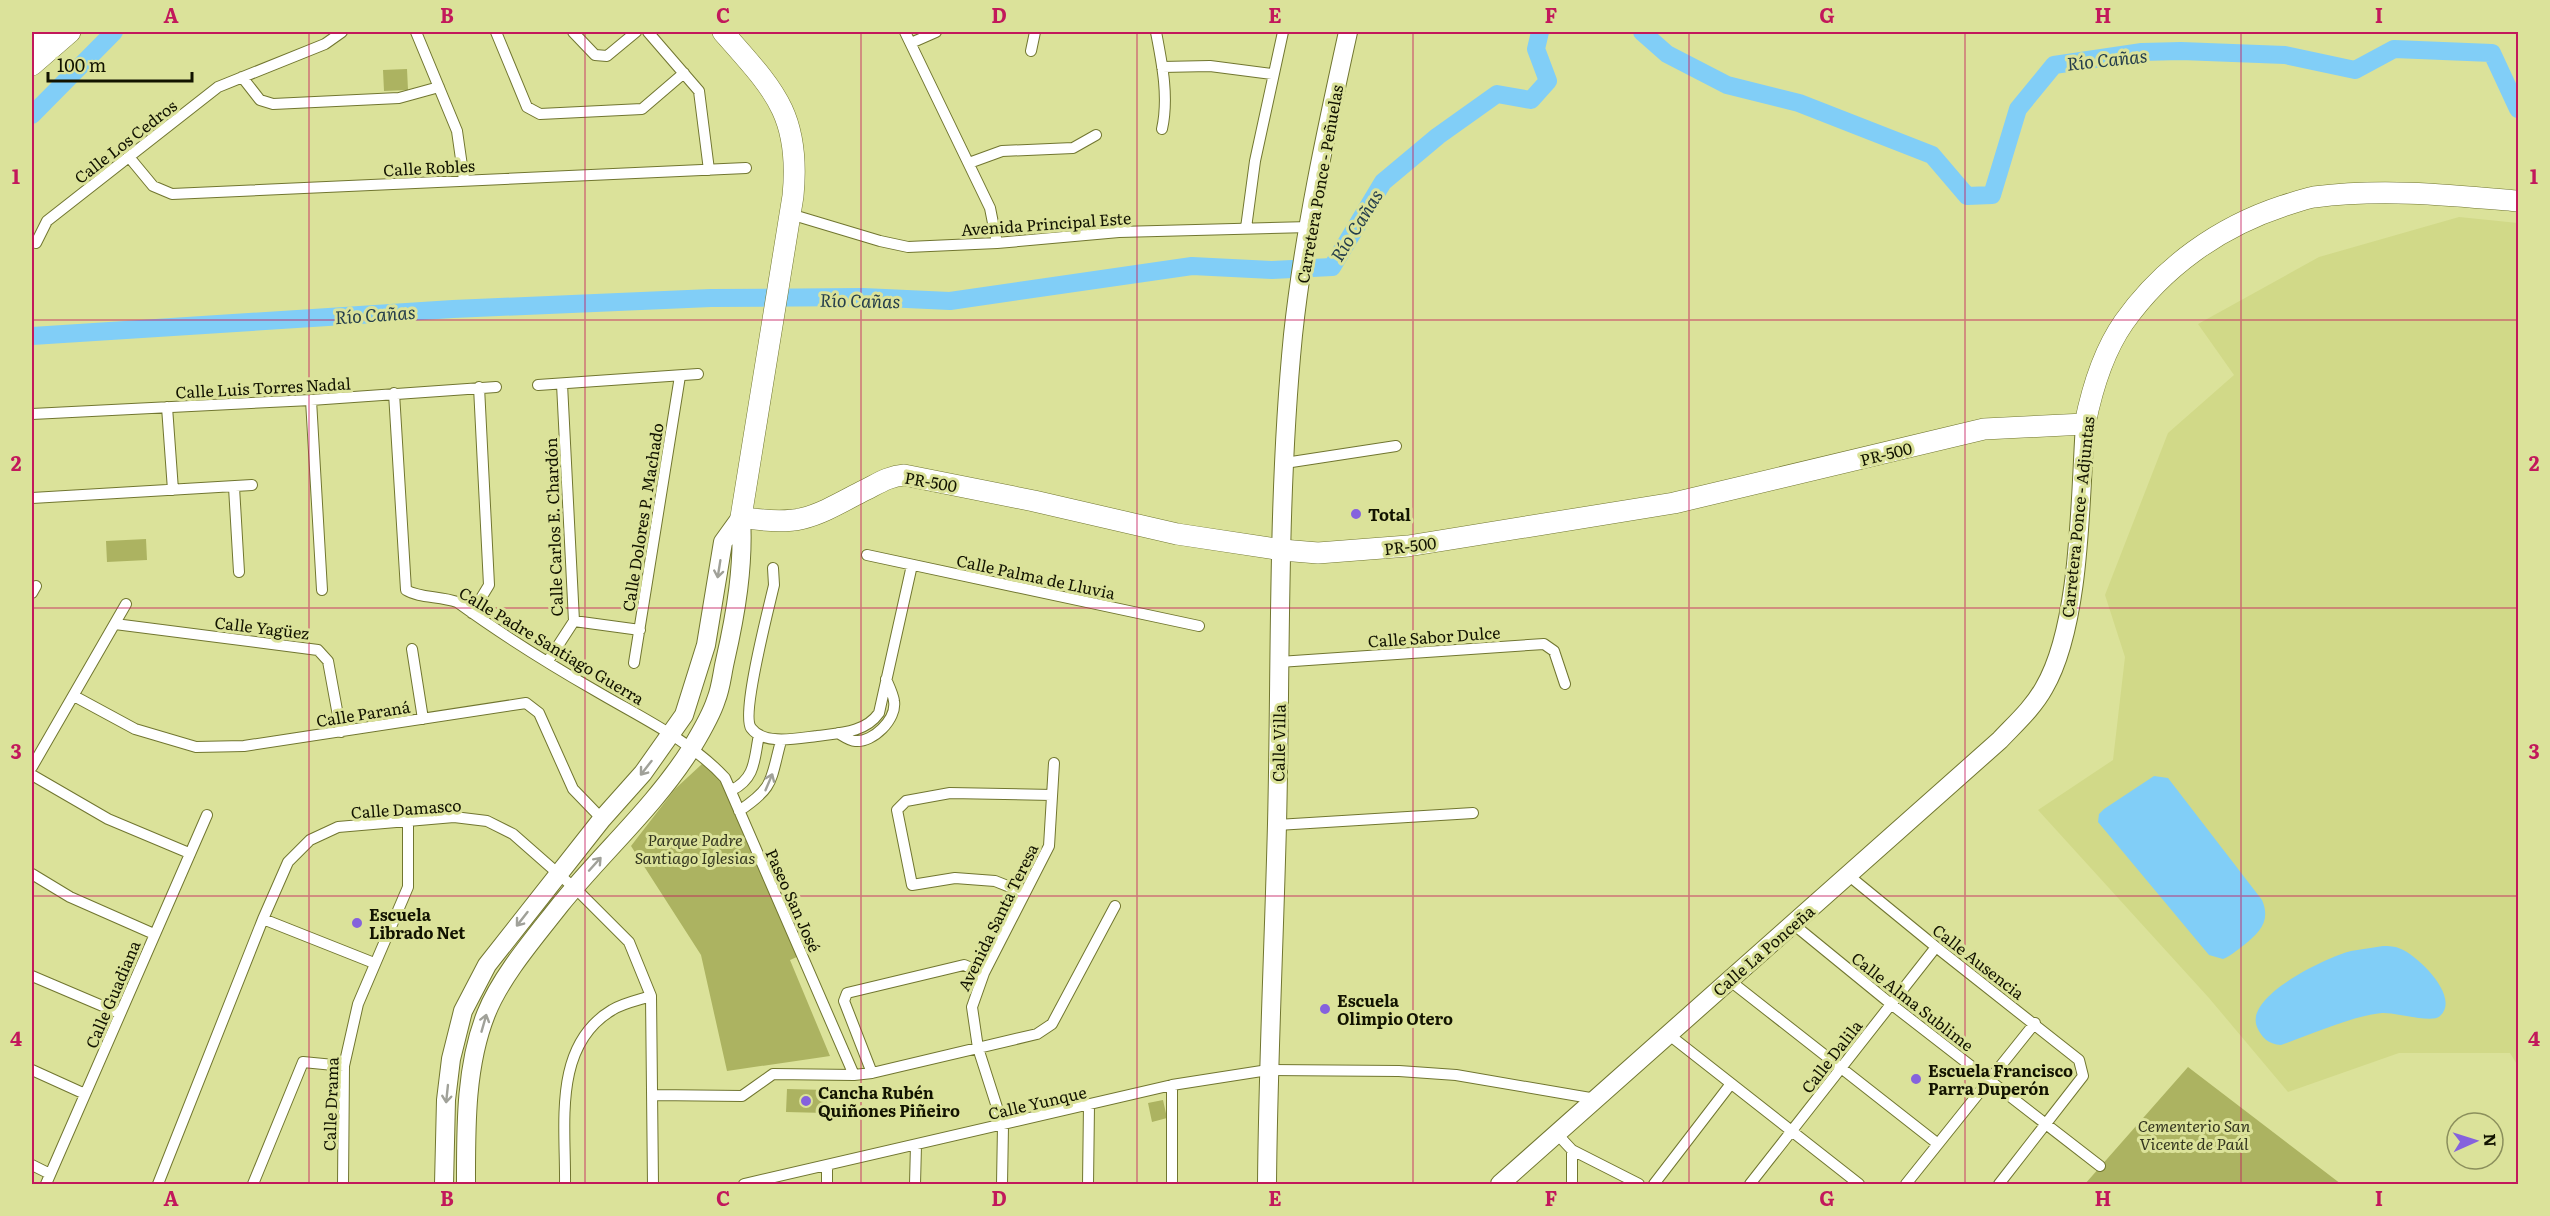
<svg xmlns="http://www.w3.org/2000/svg" width="2550" height="1216" viewBox="0 0 2550 1216" font-family="Literata,serif">
<style>
.built{fill:#d1d988}
.green{fill:#acb361}
.water{fill:#81cef7}
.lines{fill:none;stroke-linecap:round;stroke-linejoin:round}
.river{stroke:#81cef7;stroke-width:18}
.street-casing{stroke:#717630;stroke-width:12}
.primary-casing{stroke:#717630;stroke-width:20}
.highway-casing{stroke:#717630;stroke-width:22}
.street{stroke:#fff;stroke-width:10}
.primary{stroke:#fff;stroke-width:18}
.highway{stroke:#fff;stroke-width:21}
.oneway{stroke:#a0a199}
.grid{fill:none;stroke:#c2185b;stroke-width:1.5;stroke-opacity:0.55}
.poi-dot{fill:#8562dd;stroke:#dbe29a;stroke-width:2}
.labels{text-anchor:middle;dominant-baseline:central;stroke-width:6;stroke-linejoin:round;paint-order:stroke}
.street-label{font-size:16px;fill:#121300;stroke:#dbe29a}
.poi-label{font-size:16px;font-weight:bold;fill:#121300;stroke:#dbe29a;text-anchor:start}
.park-label{font-size:16px;font-style:italic;fill:#34361f;stroke:#dbe29a}
.water-label{font-size:18px;font-style:italic;fill:#253e4b;stroke:#dbe29a}
.neatline{fill:none;stroke:#c2185b;stroke-width:2}
.grid-label{font-size:20px;text-anchor:middle;font-weight:bold;fill:#c2185b}
</style>
<rect width="100%" height="100%" fill="#dbe29a"/>
<path class="built" d="M2459 217 2518 223V1066L2510 1053H2399L2288 1092 2209 998 2038 810 2113 760 2125 657 2105 595 2168 433 2234 375 2198 324 2319 257Z"/>
<path class="green" d="M407 69 408 90 384 91 383 70Z
M146 539 147 560 107 562 106 541Z
M702 764 710 766 723 779 799 956 790 960 830 1056 727 1071 701 955 631 846 675 789Z
M2188 1067 2341 1184H2085Z
M787 1089 827 1090 826 1113 786 1112Z
M1163 1100 1167 1118 1152 1122 1148 1103Z"/>
<path class="water" d="M2154 776 2168 778 2262 900C2271 921 2260 932 2244 945 2237 950 2231 956 2223 959L2209 955 2098 822 2099 814 2104 809Z
M2383 946C2389 946 2395 946 2401 949 2418 956 2461 997 2440 1016 2432 1024 2396 1012 2382 1013 2355 1015 2307 1036 2281 1045 2268 1044 2262 1038 2257 1027 2244 996 2327 957 2351 951 2361 949 2373 948 2383 946Z"/>
<g class="lines">
<path class="river" d="M1642 32 1667 54 1727 85 1799 103 1932 155 1967 196 1992 195 2018 109 2054 65 2142 52 2181 51 2285 55 2355 70 2394 49 2492 53 2518 109
M32 115 114 32
M32 336 453 309 711 298 863 297 950 301 1192 266 1272 270 1332 267 1383 182 1438 136 1497 94 1531 100 1548 81 1536 49 1540 32"/>
<g class="street-casing">
<path id="street" d="M416 32 457 131 464 180
M496 32 527 107 540 114 642 109 684 73
M573 32 595 55 607 56 636 32
M648 32 699 91 709 170
M905 32 990 208 997 243
M1156 32C1162 63 1169 97 1162 129
M911 43 936 32
M1031 51 1035 32
M1162 67 1210 66 1272 74
M242 77 260 100 273 104 399 98 439 87
M129 157 153 186 172 194 746 168
M969 163 1002 151 1073 148 1096 135
M790 214 880 241 908 247 997 243 1119 232 1310 227
M1246 228 1255 161 1283 32
M36 243 47 221 218 87 325 44 342 32
M538 385 698 374
M394 393 406 590C419 598 440 596 457 602 501 634 549 664 596 691 640 717 690 740 725 778L854 1075
M311 400 322 590
M167 407 173 490
M32 414 311 400 496 387
M1285 463 1396 446
M234 487 239 572
M32 498 252 485
M867 555 1199 626
M773 568 774 585C769 607 741 714 751 728 764 746 799 738 817 736 839 733 865 733 879 713L912 565
M32 593 36 586
M472 613 489 585 479 387
M574 621 640 630
M115 624 318 650 328 661 341 732
M412 649 423 719
M548 661 574 621 562 384
M1279 662 1544 644 1554 651 1565 684
M634 663 680 376
M74 696 135 729 196 747 244 746 526 703 539 713 573 789 602 819
M838 733C843 736 850 741 855 741 873 743 897 719 894 701 893 694 889 686 886 679
M32 767 126 604
M32 775 108 819 189 853
M732 790C756 778 754 759 759 735
M739 811C775 787 770 781 781 741
M1277 825 1473 813
M32 874 70 897 154 934
M1848 875 1936 947 2079 1060 2083 1076 1999 1184
M1025 893 995 881 955 878 912 885 897 810 906 801 950 793 1052 795
M263 919 374 963
M1793 924 1891 1004 2100 1166
M32 976 119 1013
M1729 980 1938 1144
M1668 1034 1859 1184
M32 1070 85 1094
M872 1073 844 1001 847 993 964 965 984 973
M654 1095 742 1096 773 1074 854 1075 872 1073 1037 1034 1052 1024 1115 906
M1558 1135 1572 1150 1639 1184
M1572 1150V1184
M32 1165 50 1174
M827 1166V1184
M46 1184 207 815
M158 1184 263 919 288 862 310 840 338 827 454 817 487 821 513 834 579 892 629 942 651 996 653 1184
M253 1184 303 1062 344 1066
M343 1184 344 1066 358 1004 408 887V821
M565 1184C566 1125 552 1046 612 1010 623 1003 639 1000 651 996
M744 1184 1172 1085 1268 1070 1399 1071 1456 1075 1596 1099
M915 1184 916 1145
M1002 1184 1003 1126 978 1048 972 1007 984 973 1049 846 1054 763
M1088 1184 1089 1105
M1172 1184V1085
M1654 1184 1730 1085
M1750 1184 1936 947
M1906 1184 2035 1023"/>
</g>
<g class="primary-casing">
<path id="primary" d="M444 1184 446 1100 451 1059 463 1011 487 965 602 819 643 773 684 715 706 645 723 542 741 517
M466 1184C466 1129 465 1067 486 1014 501 976 535 937 560 905 602 853 655 806 691 749 700 734 711 716 716 700 721 688 722 674 725 661 736 613 744 565 741 517
M1267 1184C1268 1064 1274 944 1277 824 1281 661 1277 497 1293 335 1304 233 1326 132 1348 32
M1500 1184 2000 740C2015 724 2033 708 2044 688 2081 625 2080 498 2085 424"/>
</g>
<g class="highway-casing">
<path id="highway" d="M723 32C773 89 801 114 793 196L741 517C798 527 812 518 861 492 876 485 888 476 904 475L1034 501 1177 534 1282 550 1318 553 1408 546 1674 503 1984 429 2085 424C2092 389 2103 352 2124 322 2163 267 2219 227 2283 206 2293 203 2303 199 2314 197 2383 188 2450 195 2518 201
M32 42 43 32
M32 65 70 32"/>
</g>
<use href="#street" class="street"/>
<use href="#primary" class="primary"/>
<use href="#highway" class="highway"/>
</g>
<defs><path id="oneway-shaft" d="M-6 0H5M1.5-3L5.5 0L1.5 3" fill="none" stroke-width="1.6" stroke-linecap="round" stroke-linejoin="round" transform="scale(1.5)"/></defs>
<g class="oneway">
<use href="#oneway-shaft" transform="translate(719 569) rotate(99)"/>
<use href="#oneway-shaft" transform="translate(646 768) rotate(128)"/>
<use href="#oneway-shaft" transform="translate(769 782) rotate(-67)"/>
<use href="#oneway-shaft" transform="translate(595 864) rotate(-48)"/>
<use href="#oneway-shaft" transform="translate(522 919) rotate(128)"/>
<use href="#oneway-shaft" transform="translate(484 1023) rotate(-74)"/>
<use href="#oneway-shaft" transform="translate(447 1094) rotate(96)"/>
</g>
<path class="grid" d="M309 32V1184M585 32V1184M861 32V1184M1137 32V1184M1413 32V1184M1689 32V1184M1965 32V1184M2241 32V1184M32 320H2518M32 608H2518M32 896H2518"/>
<g class="poi-dot">
<circle cx="1356" cy="514" r="6"/>
<circle cx="357" cy="923" r="6"/>
<circle cx="1325" cy="1009" r="6"/>
<circle cx="1916" cy="1079" r="6"/>
<circle cx="806" cy="1101" r="6"/>
</g>
<g class="labels">
<g class="street-label">
<text transform="translate(125 141) rotate(-38)">Calle Los Cedros</text>
<text transform="translate(429 167) rotate(-3)">Calle Robles</text>
<text transform="translate(1319 184) rotate(-80)">Carretera Ponce - Peñuelas</text>
<text transform="translate(1046 223) rotate(-4)">Avenida Principal Este</text>
<text transform="translate(263 387) rotate(-3)">Calle Luis Torres Nadal</text>
<text transform="translate(1886 453) rotate(-14)">PR-500</text>
<text transform="translate(931 481) rotate(10)">PR-500</text>
<text transform="translate(642 517) rotate(-81)">Calle Dolores P. Machado</text>
<text transform="translate(2077 517) rotate(-84)">Carretera Ponce - Adjuntas</text>
<text transform="translate(553 527) rotate(-92)">Calle Carlos E. Chardón</text>
<text transform="translate(1410 545) rotate(-7)">PR-500</text>
<text transform="translate(1036 576) rotate(12)">Calle Palma de Lluvia</text>
<text transform="translate(262 627) rotate(7)">Calle Yagüez</text>
<text transform="translate(1434 636) rotate(-4)">Calle Sabor Dulce</text>
<text transform="translate(552 645) rotate(31)">Calle Padre Santiago Guerra</text>
<text transform="translate(363 713) rotate(-9)">Calle Paraná</text>
<text transform="translate(1278 743) rotate(-89)">Calle Villa</text>
<text transform="translate(406 808) rotate(-4)">Calle Damasco</text>
<text transform="translate(794 900) rotate(66)">Paseo San José</text>
<text transform="translate(997 917) rotate(-64)">Avenida Santa Teresa</text>
<text transform="translate(1763 950) rotate(-41)">Calle La Ponceña</text>
<text transform="translate(1979 961) rotate(38)">Calle Ausencia</text>
<text transform="translate(112 994) rotate(-67)">Calle Guadiana</text>
<text transform="translate(1913 1001) rotate(38)">Calle Alma Sublime</text>
<text transform="translate(1831 1056) rotate(-52)">Calle Dalila</text>
<text transform="translate(1037 1102) rotate(-13)">Calle Yunque</text>
<text transform="translate(330 1104) rotate(-88)">Calle Drama</text>
</g>
<g class="poi-label">
<text x="1368" y="514">Total</text>
<text x="369" y="914">Escuela<tspan x="369" dy="18">Librado Net</tspan></text>
<text x="1337" y="1000">Escuela<tspan x="1337" dy="18">Olimpio Otero</tspan></text>
<text x="1928" y="1070">Escuela Francisco<tspan x="1928" dy="18">Parra Duperón</tspan></text>
<text x="818" y="1092">Cancha Rubén<tspan x="818" dy="18">Quiñones Piñeiro</tspan></text>
</g>
<g class="park-label">
<text x="695" y="839">Parque Padre<tspan x="695" dy="18">Santiago Iglesias</tspan></text>
<text x="2194" y="1125">Cementerio San<tspan x="2194" dy="18">Vicente de Paúl</tspan></text>
</g>
<g class="water-label">
<text transform="translate(2107 59) rotate(-6)">Río Cañas</text>
<text transform="translate(1356 225) rotate(-58)">Río Cañas</text>
<text transform="translate(860 300) rotate(1)">Río Cañas</text>
<text transform="translate(375 314) rotate(-4)">Río Cañas</text>
</g>
</g>
<rect width="2550" height="1216" fill="none" stroke="#dbe29a" stroke-width="66"/>
<g transform="translate(2475 1141) rotate(87)"><circle r="28" fill="#dbe29a" stroke="#8b8f5c" stroke-width="1.5"/>
<path d="M0-4.5L10 22L0 15L-10 22Z" fill="#8562dd"/>
<text y="-9" font-size="16" font-weight="bold" text-anchor="middle" fill="#121300">N</text>
</g>
<path d="M48 72v9h144v-9" fill="none" stroke="#121300" stroke-width="3"/>
<text x="57" y="72" font-size="18" fill="#121300" stroke="#dbe29a" stroke-width="4.5" paint-order="stroke">100 m</text>
<rect x="33" y="33" width="2484" height="1150" class="neatline"/>
<g class="grid-label">
<text x="171" y="23">A</text>
<text x="447" y="23">B</text>
<text x="723" y="23">C</text>
<text x="999" y="23">D</text>
<text x="1275" y="23">E</text>
<text x="1551" y="23">F</text>
<text x="1827" y="23">G</text>
<text x="2103" y="23">H</text>
<text x="2379" y="23">I</text>
<text x="16" y="184">1</text>
<text x="2534" y="184">1</text>
<text x="16" y="471">2</text>
<text x="2534" y="471">2</text>
<text x="16" y="759">3</text>
<text x="2534" y="759">3</text>
<text x="16" y="1046">4</text>
<text x="2534" y="1046">4</text>
<text x="171" y="1206">A</text>
<text x="447" y="1206">B</text>
<text x="723" y="1206">C</text>
<text x="999" y="1206">D</text>
<text x="1275" y="1206">E</text>
<text x="1551" y="1206">F</text>
<text x="1827" y="1206">G</text>
<text x="2103" y="1206">H</text>
<text x="2379" y="1206">I</text>
</g>
</svg>
